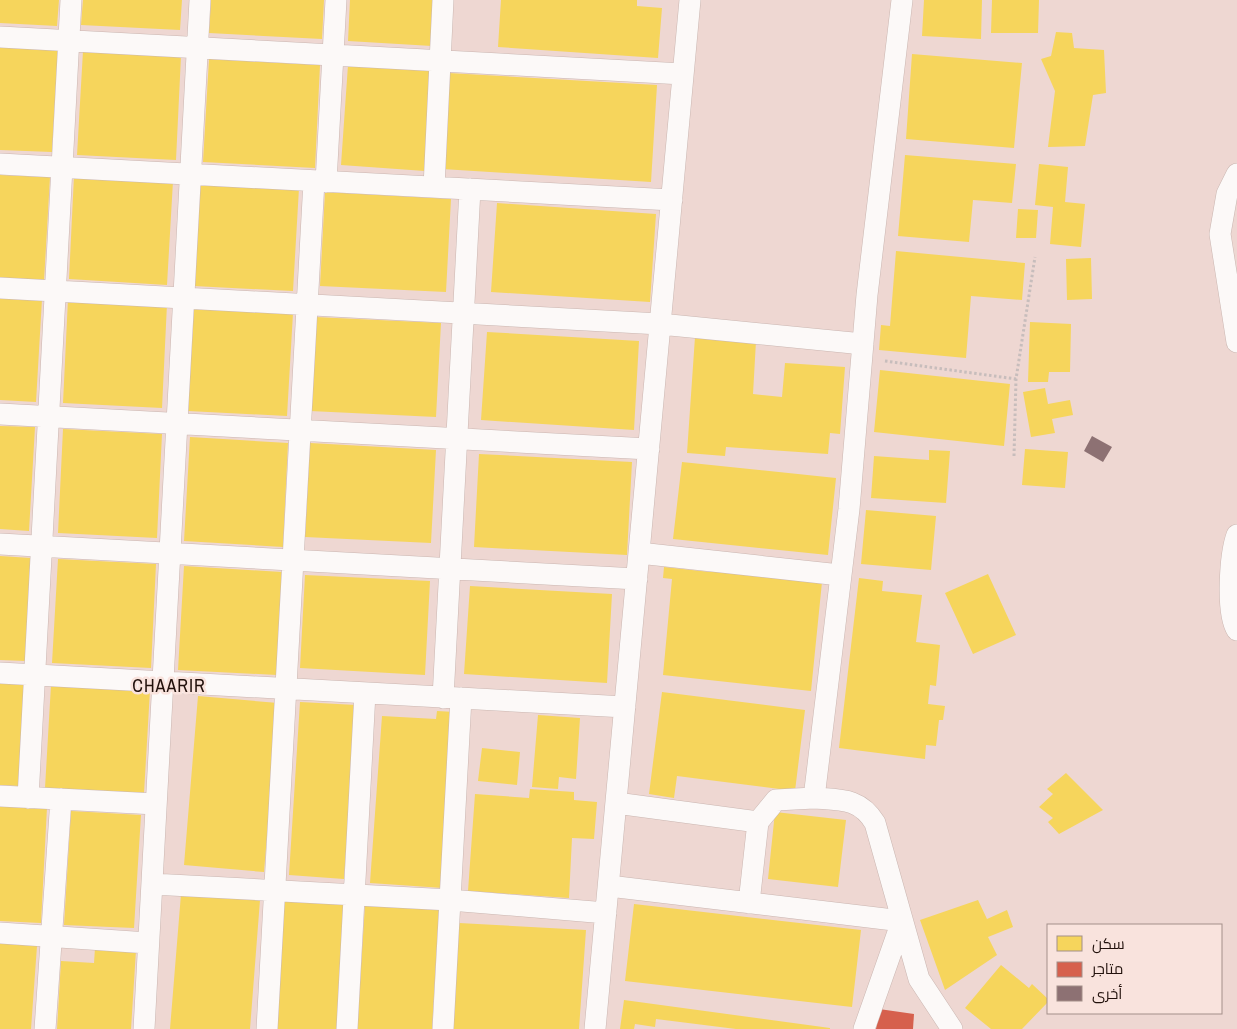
<svg xmlns="http://www.w3.org/2000/svg" width="1237" height="1029" viewBox="0 0 1237 1029" font-family="'Archivo Narrow',Cairo,sans-serif">
<style>
.homes{fill:#f6d55c}
.shops{fill:#d6604d}
.building{fill:#8d7173}
.lines{fill:none;stroke-linecap:round;stroke-linejoin:round}
.street-casing{stroke:#cab6b1;stroke-width:22}
.path{stroke:#c7bdbc;stroke-width:3;stroke-dasharray:2.5 2.5;stroke-linecap:butt}
.street{stroke:#fcf9f8;stroke-width:21}
.labels{text-anchor:middle;dominant-baseline:central;stroke-width:5;stroke-linejoin:round;paint-order:stroke}
.quarter-label{font-size:18px;letter-spacing:1px;fill:#22110c;stroke:#f9e3dd}
</style>
<rect width="100%" height="100%" fill="#eed7d2"/>
<path class="homes" d="M0 0H59L57 26 0 23Z
M83 0H182L180 30 81 25Z
M211 0H324L322 39 209 33Z
M350 0H435L432 46 348 41Z
M501 0H637V6L662 8 658 58 498 47Z
M924 0H982L981 39 922 36Z
M992 0H1039L1038 33H991Z
M1056 32 1072 33 1074 48 1104 50 1106 93 1093 95 1085 146 1048 147 1055 91 1041 59 1051 56Z
M0 46 58 49 52 152 0 150Z
M83 51 181 56 176 160 77 155Z
M912 54 1022 63 1014 148 906 139Z
M209 59 320 65 315 168 203 162Z
M348 65 432 70 425 171 341 165Z
M448 73 657 85 651 182 442 169Z
M905 155 1016 164 1012 203 973 200 969 242 898 236Z
M1039 164 1068 167 1065 202 1085 204 1081 247 1050 244 1053 207 1035 205Z
M0 175 50 177 44 281 0 279Z
M74 176 173 181 167 285 69 279Z
M200 182 299 188 293 291 194 286Z
M325 192 451 199 446 292 320 286Z
M497 203 656 214 650 302 491 292Z
M1018 209 1038 210 1036 238H1016Z
M896 251 1025 263 1022 300 971 296 966 358 879 350 881 325 890 326Z
M1091 258 1092 299 1067 300 1066 259Z
M0 296 42 299 36 402 0 400Z
M68 299 167 304 162 408 63 403Z
M194 307 293 313 287 416 188 411Z
M315 317 441 323 436 417 310 411Z
M1030 322 1071 324 1070 372H1049L1048 382H1028Z
M487 332 639 341 634 430 481 420Z
M695 337 756 341 753 394 782 397 785 363 845 367 840 434 830 433 828 454 726 447 725 456 687 453Z
M880 370 1010 384 1004 446 874 432Z
M1045 388 1048 404 1070 400 1073 415 1052 419 1055 433 1031 437 1023 392Z
M0 426 35 427 29 531 0 529Z
M63 429 162 434 157 538 58 533Z
M190 437 288 443 283 547 184 541Z
M310 443 436 450 431 543 305 537Z
M1025 449 1068 452 1065 488 1022 485Z
M929 450 950 451 946 503 871 498 874 456 929 460Z
M479 454 632 462 627 555 474 547Z
M682 462 836 478 828 555 673 539Z
M866 510 936 516 931 570 861 564Z
M0 556 31 558 26 661 0 660Z
M58 559 156 564 151 668 52 663Z
M184 566 282 572 277 675 178 670Z
M664 567 710 572 711 567 822 582 811 691 663 675 672 579 663 578Z
M988 574 1016 635 973 654 945 593Z
M305 575 430 581 425 675 300 668Z
M859 578 883 581 882 591 922 595 916 642 940 645 936 686 930 685 928 704 945 706 943 720H939L936 746 926 745 925 759 839 748Z
M470 586 612 594 607 683 464 674Z
M0 681 25 683 19 786 0 785Z
M51 685 150 690 144 793 45 788Z
M662 692 805 710 795 791 677 776 674 798 649 794Z
M198 696 278 703 264 872 184 865Z
M300 702 356 705 344 879 289 875Z
M437 711 455 712 443 888 370 883 382 716 436 719Z
M538 715 580 718 576 779 559 777 558 789 532 787Z
M482 748 520 752 517 785 478 781Z
M1066 773 1103 810 1059 834 1048 822 1053 818 1039 807 1053 794 1047 789Z
M530 789 574 792V800L597 802 594 839 572 838 569 898 468 891 475 794 529 798Z
M0 805 47 807 41 923 0 921Z
M71 811 141 815 134 928 64 925Z
M775 812 846 820 838 887 768 879Z
M181 894 260 900 250 1029H170Z
M978 900 987 919 1007 910 1013 927 988 937 997 955 945 990 920 920Z
M284 901 345 904 337 1029H277Z
M634 904 861 930 852 1007 625 981Z
M365 905 439 910 432 1029H357Z
M459 923 586 930 579 1029H451Z
M0 943 37 946 31 1029H0Z
M95 948 136 950 131 1029H57L61 961 94 963Z
M1001 965 1029 988 1032 984 1048 999V1002L1022 1029H991L965 1008Z
M624 1000 830 1028V1029H736L656 1019 655 1027 635 1024 634 1029H620Z"/>
<path class="shops" d="M879 1009 914 1014 913 1029H876Z"/>
<path class="building" d="M1092 436 1112 447 1103 462 1084 451Z"/>
<g class="lines">
<g class="street-casing">
<path id="street" d="M902 0 867 295 849 509 814 798C841 800 860 798 875 823L919 979 952 1029
M0 37 683 74
M0 164 672 200
M1237 174 1227 194 1220 234 1237 342
M326 182 336 0
M434 187 443 0
M0 288 660 324 863 344
M0 414 649 449
M1237 535C1230 554 1226 613 1237 630
M0 544 637 579
M639 553 840 575
M0 673 625 707
M443 698 470 189
M0 796 156 804
M28 798 71 0
M616 803 758 822 749 903
M758 822 776 800 814 798
M152 884 450 900 606 913
M609 886 902 921 864 1029
M0 933 148 943
M45 1029 61 799
M144 1029 200 0
M267 1029 314 181
M347 1029 365 693
M443 1029 461 698
M595 1029 690 0"/>
</g>
<path class="path" d="M885 361 1016 379
M1014 456 1016 379 1035 257"/>
<use href="#street" class="street"/>
</g>
<g class="labels">
<g class="quarter-label">
<text x="169" y="685">CHAARIR</text>
</g>
</g>
<rect x="1047" y="924" width="175" height="90" fill="#f9e3dd" stroke="#a38f89"/>
<rect x="1057" y="936" width="25" height="15" fill="#f6d55c" stroke="#a38f89"/>
<text x="1092" y="949" font-size="15" fill="#22110c">سكن</text>
<rect x="1057" y="962" width="25" height="15" fill="#d6604d" stroke="#a38f89"/>
<text x="1092" y="974" font-size="15" fill="#22110c">متاجر</text>
<rect x="1057" y="986" width="25" height="15" fill="#8d7173" stroke="#a38f89"/>
<text x="1092" y="999" font-size="15" fill="#22110c">أخرى</text>
</svg>
